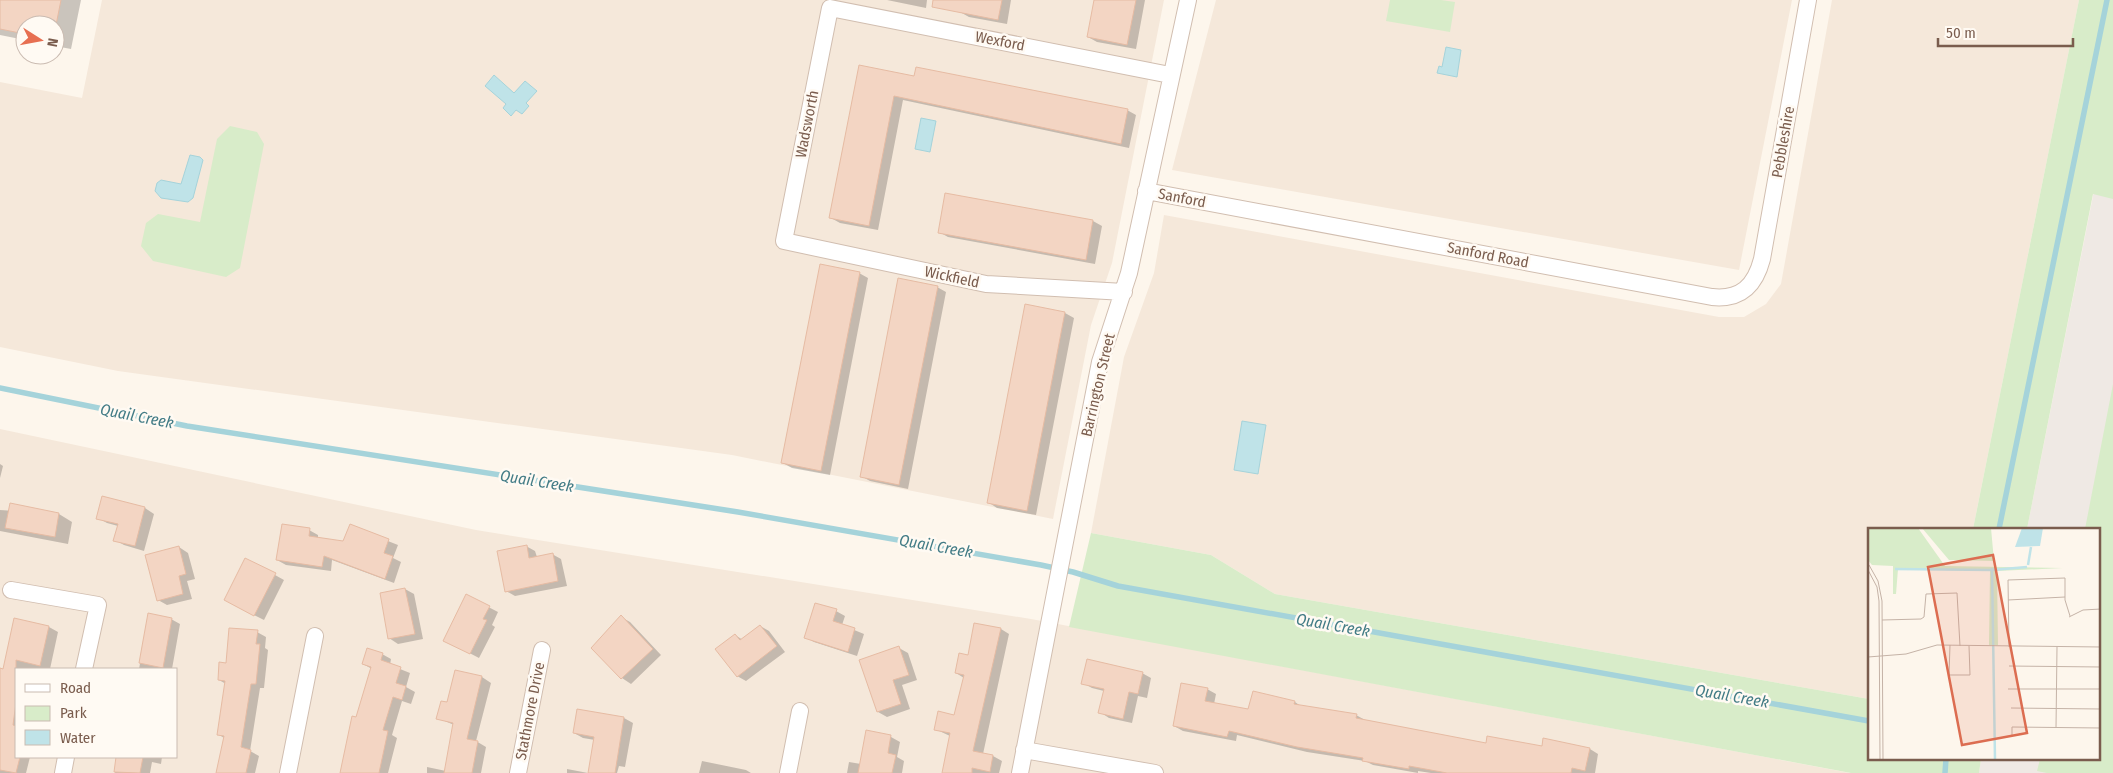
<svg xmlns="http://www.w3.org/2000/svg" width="2113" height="773" viewBox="0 0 2113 773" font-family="'Fira Sans Condensed',sans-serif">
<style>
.residential{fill:#f5e8da;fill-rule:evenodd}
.industrial{fill:#efe9e4}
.green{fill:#d8ecc9}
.water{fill:#bfe3e8;stroke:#a5d3da}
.shadow{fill:#0003}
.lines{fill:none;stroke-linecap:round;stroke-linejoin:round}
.stream{stroke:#a5d3da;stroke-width:5.5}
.building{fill:#f3d5c3;stroke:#e6bba3}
.minor-casing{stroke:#d1beb0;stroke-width:18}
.minor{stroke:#fff;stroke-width:16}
.labels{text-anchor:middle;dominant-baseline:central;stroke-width:5;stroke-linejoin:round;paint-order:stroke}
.street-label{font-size:15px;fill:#7a5c4d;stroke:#fffaf3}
.water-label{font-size:16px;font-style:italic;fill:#437c86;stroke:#fffaf3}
.inset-river{fill:none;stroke:#bfe3e8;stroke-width:2.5}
.inset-road{fill:none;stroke:#c5b3a7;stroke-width:1}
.view{fill:#dc6d51;fill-opacity:0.15;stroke:#dc6d51;stroke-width:2.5}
.inset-edge{fill:none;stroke:#7a5c4d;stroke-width:2.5}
</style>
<rect width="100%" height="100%" fill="#fdf6ec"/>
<path class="residential" d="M102 0H1164L1112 263 1091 325 1053 519 732 455 118 371 0 347V82L82 98Z
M1216 0H1792L1739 270 1172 170Z
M1832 0H2079L1973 529H1869V699L1275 594 1211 555 1091 533 1124 357 1154 273 1164 215 1719 317H1744L1766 304 1781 284Z
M0 429 476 530 1031 619 1850 773H0ZM16 669H176V757H16Z"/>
<path class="industrial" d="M2113 95V773H1979L1981 759H2099V529H2027Z"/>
<path class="green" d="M1390 0H1441L1455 2 1450 32 1386 21Z
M2079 0H2113V199L2093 194 2027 529H1973Z
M230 126 257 132 264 144 240 268 226 277 153 261 141 246 146 223 158 214 200 222 217 139Z
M2113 384V773H2047L2037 771 2040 759H2099V529H2085Z
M1091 533 1211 555 1275 594 1869 699V759H1981L1979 773H1851L1069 627Z"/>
<path class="water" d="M1446 47 1461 50 1457 77 1437 73 1439 66 1442 67Z
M494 75 514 93 525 81 537 91 526 103 529 106 522 114 516 110 511 116 503 108 506 104 485 86Z
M921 118 936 121 930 152 915 149Z
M190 155 200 157 203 160 193 198 188 202 161 198 155 191 157 183 161 180 181 184Z
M1242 421 1266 425 1258 474 1234 470Z"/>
<path class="shadow" d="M0 0H81L71 49 55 46V25H25V40L0 35Z
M887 0H927L926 8Z
M962 0H1011L1007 24 969 17 960 12Z
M1095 0H1145L1136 49 1097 42 1088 37Z
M860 67 915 78 1127 110 1136 115 1129 148 903 100 878 230 840 223 831 218Z
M946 194 1093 221 1102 226 1095 264 948 237 939 232Z
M859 273 868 278 830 475 792 468 783 463Z
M937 287 946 292 908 489 870 481 861 476Z
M1065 313 1074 318 1036 515 997 508 988 502Z
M0 464 3 466 0 478Z
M103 497 145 508 154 514 144 551 124 545 115 540 118 526 107 523 98 518Z
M0 510 59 514 72 522 68 544 0 531Z
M350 526 398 545 393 558 401 562 394 583 332 560 331 571 286 565 277 560 309 530 318 535V539L344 543Z
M526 546 535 551 537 557 552 554 561 559 567 586 515 596 506 591Z
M179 547 188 553 195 579 187 581 192 599 167 605 158 600Z
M275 575 284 580 264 620 234 605Z
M405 589 414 594 423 639 398 644 389 638Z
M467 596 498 612 492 625 495 627 479 658 454 645Z
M836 611 845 616 842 625 864 634 857 656 814 642 805 637Z
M149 615 171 619 180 624 172 669H139Z
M621 617 630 622 661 655 631 684 622 678 592 648Z
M760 626 769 631 785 652 746 681 737 676 735 635 743 640Z
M49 627 58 632 50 669H16V757H30L26 773H0V669L4 670Z
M1001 629 1009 634 983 754 993 756 1002 761 999 773H943L950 736 935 729 955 717 964 678 956 673 969 656Z
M257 632 266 637 265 648 268 650 264 688H260L250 751 259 756 255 773H217L224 738 218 734 226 684 219 680 227 664Z
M899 648 908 653 917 680 902 685 910 709 887 717 878 712Z
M382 654 391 659 390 665 410 673 406 687 415 692 411 704 402 701 392 735 397 738 388 773H342L372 669 363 664Z
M1142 673 1151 678 1147 698 1138 696 1132 723 1109 718 1100 712 1104 691 1092 688 1083 683Z
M482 677 491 683 476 741 486 747 481 773H427V767L446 771 454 725 438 718 448 704Z
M1207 689 1216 694 1214 704 1249 711 1295 702 1302 707 1356 715 1365 720 1487 744 1590 749 1598 754 1595 773H1431L1418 771V773L1373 765 1365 761 1307 752 1237 735 1236 741 1183 731 1174 726Z
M624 718 633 723 625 767 619 766 617 773H589L595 740 583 738 574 733Z
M891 737 900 742 897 757 904 761 902 773H847L849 762 861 764Z
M117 757H162L161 764 152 762 150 773H115Z
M702 761 746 770 751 773H699Z
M567 769 588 773H567Z"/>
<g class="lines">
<path class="stream" d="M0 388 187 426 738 512 1041 565 1073 572 1118 586 1869 721
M1999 529 2107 0
M1945 773 1946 759"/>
</g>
<path class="building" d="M0 0H61L56 25H25V34L0 29Z
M933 0H1002L998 20 932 7Z
M1094 0H1136L1127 45 1087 37Z
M859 65 914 76 916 67 1128 109 1121 144 894 96 869 226 829 218Z
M945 193 1093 220 1086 260 938 233Z
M820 264 860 272 821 471 781 463Z
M898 278 938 286 899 485 860 477Z
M1025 304 1065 312 1027 511 987 503Z
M102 496 145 507 135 546 113 541 118 524 96 519Z
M10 503 59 513 55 537 5 528Z
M282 524 310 528 309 536 343 541 350 524 389 539 384 553 393 556 385 579 324 556 322 567 276 560Z
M527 545 529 558 553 553 558 581 505 592 497 551Z
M179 546 186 574 179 576 183 594 157 601 145 555Z
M245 558 276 573 254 616 224 600Z
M405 588 415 634 388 639 380 593Z
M466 594 490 606 483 619 487 620 470 654 443 641Z
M815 603 837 609 833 621 855 628 848 652 804 638Z
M148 613 172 618 163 668 139 663Z
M621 615 653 649 621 679 591 648Z
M14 618 49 626 40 666 16 660V703L13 725 16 726V757H20L16 773 0 770V668L3 669Z
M974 623 1001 628 973 751 993 755 990 772 972 768V773H942L950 733 934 730 938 711 954 715 964 675 955 673 959 653 968 655Z
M760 625 777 646 737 677 715 649 735 634 740 640Z
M229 628 258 630 256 644H260L256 684H251L241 747 251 750 246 773H216L224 736 217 735 225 681 218 680 219 662 226 663Z
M899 646 909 675 893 680 901 704 877 712 859 660Z
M367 648 383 653 381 660 401 667 396 683 406 686 402 700 393 697 383 730 388 731 379 773H340L352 716 356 717 371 667 362 664Z
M1087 659 1143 672 1138 694 1129 692 1123 719 1098 713 1104 689 1081 684Z
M455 670 482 676 467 739 478 741 472 773H444L453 723 436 719 441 701 447 702Z
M1181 683 1208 688 1205 701 1248 709 1253 691 1295 701 1294 704 1357 714 1356 718 1486 743 1487 736 1542 746 1543 738 1590 748 1585 771 1572 768 1571 773H1447L1409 766V769L1362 761 1363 758 1297 747 1229 731 1227 737 1173 726Z
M577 709 624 717 615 773H588L594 737 573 733Z
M866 730 891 735 888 753 896 755 892 773H858Z
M116 757H143L140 773 114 772Z"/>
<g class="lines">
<g class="minor-casing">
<path id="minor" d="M1146 191 1712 297C1741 300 1755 286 1762 259L1808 0
M1124 292 986 284 784 241 830 8 1170 75
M11 590 98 605 84 669
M1024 750 1155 773
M63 773 66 757
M288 773 315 636
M518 773 542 650
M788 773 800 711
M1020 773 1100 362 1129 273 1188 0"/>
</g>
<use href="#minor" class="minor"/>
</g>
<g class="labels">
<g class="street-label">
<text transform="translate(1000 41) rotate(11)">Wexford</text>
<text transform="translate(807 124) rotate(-79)">Wadsworth</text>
<text transform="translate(1783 142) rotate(-80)">Pebbleshire</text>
<text transform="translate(1182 198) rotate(11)">Sanford</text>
<text transform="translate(1488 255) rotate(11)">Sanford Road</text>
<text transform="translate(952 277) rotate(12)">Wickfield</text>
<text transform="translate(1098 385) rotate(-77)">Barrington Street</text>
<text transform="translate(530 711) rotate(-79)">Stathmore Drive</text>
</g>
<g class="water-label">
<text transform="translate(137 416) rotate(11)">Quail Creek</text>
<text transform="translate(537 481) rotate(9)">Quail Creek</text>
<text transform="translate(936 546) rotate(10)">Quail Creek</text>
<text transform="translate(1333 625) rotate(10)">Quail Creek</text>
<text transform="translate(1732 696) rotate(10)">Quail Creek</text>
</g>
</g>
<g transform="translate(1868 528)">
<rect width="232" height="232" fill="#fdf6ec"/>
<path d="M50 0 77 38 195 40 129 43 130 117H121L122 43 30 41 28 66H25V38L4 37 0 32V1ZM123 0 126 33 81 32 54 0Z" fill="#d8ecc9"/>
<path d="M154 0H175L172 18 147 19Z" fill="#bfe3e8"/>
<path class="inset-river" d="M160 37 163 19M124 40 127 232M27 41 124 42 159 39"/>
<path class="inset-road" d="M1 37 10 53 14 73 15 232M0 42 9 59 11 73 12 232M140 72 197 69M201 89 215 82 233 81M14 92 53 91 56 89 58 66 89 65 92 118M82 117 81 147H102L101 118M141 119 140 52 197 50V72L202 88M0 129 38 126 69 117 233 119M141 138 233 139M140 161H233M143 180 233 181M188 200 189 119M144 207V199L233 200"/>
<path class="view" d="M125 27 159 205 94 217 60 39Z"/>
<rect width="232" height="232" class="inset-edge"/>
</g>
<rect x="15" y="668" width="162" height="90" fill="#fffaf3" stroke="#cabbb1"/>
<rect x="25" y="684" width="25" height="8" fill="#ffffff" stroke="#cabbb1"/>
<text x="60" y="693" font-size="15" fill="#7a5c4d">Road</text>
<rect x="25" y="706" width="25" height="15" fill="#d8ecc9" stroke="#cabbb1"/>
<text x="60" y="718" font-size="15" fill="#7a5c4d">Park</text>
<rect x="25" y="730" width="25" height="15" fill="#bfe3e8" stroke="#cabbb1"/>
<text x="60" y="743" font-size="15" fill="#7a5c4d">Water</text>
<g transform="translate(40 40) rotate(101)"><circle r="24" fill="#fffaf3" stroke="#cabbb1"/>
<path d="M0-4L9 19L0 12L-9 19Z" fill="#e76f51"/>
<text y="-8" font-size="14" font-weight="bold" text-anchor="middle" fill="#7a5c4d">N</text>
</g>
<path d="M1938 38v8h135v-8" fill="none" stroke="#7a5c4d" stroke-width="2.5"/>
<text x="1946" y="38" font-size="15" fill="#7a5c4d" stroke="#fffaf3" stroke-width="4" paint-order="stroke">50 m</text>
</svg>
